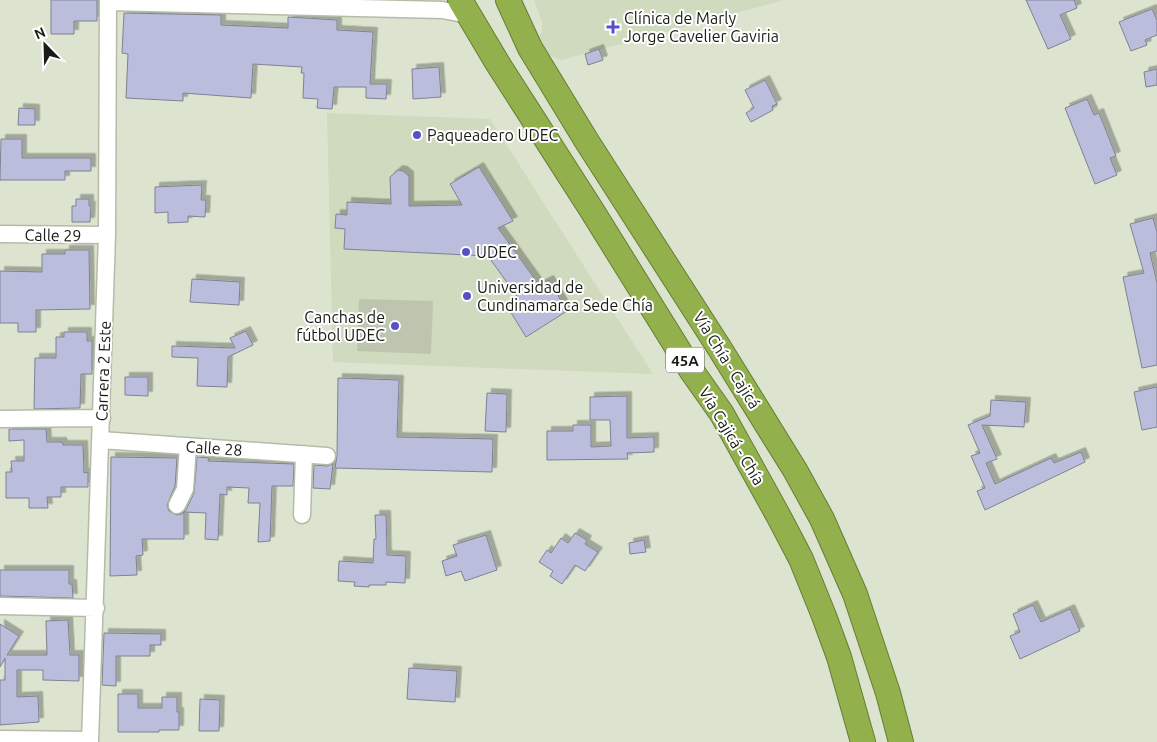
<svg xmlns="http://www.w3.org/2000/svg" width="1157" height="742" viewBox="0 0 1157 742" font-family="Ubuntu,sans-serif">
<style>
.built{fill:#d0dabe}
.green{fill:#bdc5af}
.building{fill:#babedc;stroke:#7f8194;filter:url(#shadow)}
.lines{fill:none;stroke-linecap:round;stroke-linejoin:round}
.minor-casing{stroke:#b4bca8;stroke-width:19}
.highway-casing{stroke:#687c38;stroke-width:26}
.minor{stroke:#fff;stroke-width:16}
.highway{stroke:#92b14c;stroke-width:24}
.poi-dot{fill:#5850c8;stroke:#fff;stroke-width:2}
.labels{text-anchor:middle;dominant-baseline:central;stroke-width:4;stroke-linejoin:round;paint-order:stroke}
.shield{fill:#fff;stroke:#5e5f5a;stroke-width:1}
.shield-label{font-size:15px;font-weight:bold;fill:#191b14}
.poi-label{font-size:16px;fill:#191b14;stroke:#fff;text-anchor:start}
.street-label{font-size:16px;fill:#191b14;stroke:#fff}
</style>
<defs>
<filter id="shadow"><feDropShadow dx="4.5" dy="-4.5" stdDeviation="0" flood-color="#0004"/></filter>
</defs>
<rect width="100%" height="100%" fill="#dce4cf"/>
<path class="built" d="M534 0H784L562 60 530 48 542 32V22Z
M327 113 490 119 653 374 333 362Z"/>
<path class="green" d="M359 299 433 301 431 354 357 351Z"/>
<path class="building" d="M51 0H97V21H74V34H51Z
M1026 0H1074L1077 8 1060 15 1071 39 1048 49Z
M1152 9 1157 20V35L1145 40 1147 45 1131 51 1119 22Z
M124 13 221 15V25L288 28V17L337 20V30L373 32 370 84H387L386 99 366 98V87H334L332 109 317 108 318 99 303 98 304 73H301L302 67 253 64 251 98 183 93V101L126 98 128 54 122 53Z
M599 49 603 60 588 65 585 54Z
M439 67 441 97 413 99 412 69Z
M1157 69V85L1146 87 1144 72Z
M765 80 777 104 772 106 773 110 751 122 746 113 754 108 745 90Z
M1087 99 1094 115 1099 113 1116 156 1110 158 1117 175 1095 184 1065 108Z
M19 108 35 109V125H18Z
M1 139H22V158H91V171H65V180H0Z
M479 167 513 221 498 228 539 285 549 280 567 311 526 337 507 306 519 299 488 256 344 249 345 229 335 228 336 214 347 215V202L391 204 390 177 398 170 403 171 409 176V206L462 205 450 184Z
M202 185 201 200H206L205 217 188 216V222L168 223V212L155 213V187Z
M76 199H89V206H91L90 222H72V206H76Z
M1153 218 1157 232V251L1150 253 1157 283V365L1142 368 1123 277 1144 273 1130 224Z
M65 250H89L90 309 36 310V332H18V323H0V271L42 272V254H65Z
M192 279 240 282 239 305 190 302Z
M246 331 253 345 228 357 227 387 197 386 198 358 172 357V346L235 348 230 338Z
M64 332H87V341H92V374H81L80 408 34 409 35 358H56V337H64Z
M125 377H148V396L125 395Z
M338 378 399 380 397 437 493 439 492 472 335 468 337 456Z
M1157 387V427L1142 430 1134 392Z
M487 393 507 394 506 432 485 431Z
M627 396V438L654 437V452L627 453 628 459 547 460V431H573V425H591V447L611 446 610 420H590V397Z
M991 400 1026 402 1024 427 982 425 997 459 986 463 995 484 1051 458 1054 463 1081 452 1085 462 985 510 977 491 985 488 971 456 980 453 968 425 990 416Z
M9 429H46L47 442H62L63 445H83L84 473 88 472V487H61V497H47L48 508H29V498H6V472H12L11 461H24V440L9 441Z
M111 457 177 458 175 486 167 505 169 511 177 515 182 514 186 510 194 493 197 457 209 458 208 461 294 464 293 486H272L270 541 258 542 260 503H248L249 488 227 487V495L220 494 218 540 205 539 206 513 184 512V539H142L143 555 136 556 137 575 110 576Z
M333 464 330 489 313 488 314 465 327 466Z
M375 515H386L387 555 406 556 405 583 386 582V585H369V587L354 586 355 582 338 581 339 561 373 563 374 539H376Z
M575 533 587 540 585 544 598 552 585 571 575 565 562 584 550 576 553 571 539 562 547 550 551 553 561 538 568 543Z
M486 535 497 570 465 581 461 571 446 576 442 561 457 556 453 545Z
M644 540 646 552 630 554 629 543Z
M0 570H69V584H72L73 598 0 596Z
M1033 605 1041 622 1070 609 1080 631 1020 659 1010 636 1020 632 1013 614Z
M68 620 70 655H79V681L43 680V670H17V697L38 696 39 722 0 725V680H5V658L0 667V624L19 636 7 655H47L46 621Z
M104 633 161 634V645H150V656H116V686L102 685Z
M409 668 457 671 455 702 407 699Z
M118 694H138V708H162V697H177V712H179V730H159V732H118Z
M200 699 220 700 219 731H199Z"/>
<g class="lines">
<g class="minor-casing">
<path id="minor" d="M108 2 442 10 469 15
M0 234 107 235
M0 419 102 418
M101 440 327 456
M177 505 185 489 188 446
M302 515 304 454
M0 606 96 608
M0 739 90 740
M90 742 107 235 108 0"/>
</g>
<g class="highway-casing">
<path id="highway" d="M460 0 498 64 591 209 691 370 722 414 779 517 801 559 824 616 839 657 863 742
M508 0 530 48 586 140 720 349 795 470 822 519 855 594 888 693 901 742"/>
</g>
<use href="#minor" class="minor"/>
<use href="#highway" class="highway"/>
</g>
<g class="poi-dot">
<path d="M610.5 19.5h5v5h5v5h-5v5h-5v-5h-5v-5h5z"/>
<circle cx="417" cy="135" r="5"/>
<circle cx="466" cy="252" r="5"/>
<circle cx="467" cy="296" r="5"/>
<circle cx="395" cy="326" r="5"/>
</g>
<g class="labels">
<rect class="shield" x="666" y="347.5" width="38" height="25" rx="4"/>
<g class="shield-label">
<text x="685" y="360">45A</text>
</g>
<g class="poi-label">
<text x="624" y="18">Clínica de Marly<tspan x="624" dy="18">Jorge Cavelier Gaviria</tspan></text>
<text x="427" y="135">Paqueadero UDEC</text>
<text x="476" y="252">UDEC</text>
<text x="477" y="287">Universidad de<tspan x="477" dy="18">Cundinamarca Sede Chía</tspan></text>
<text x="385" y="317" text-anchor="end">Canchas de<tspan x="385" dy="18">fútbol UDEC</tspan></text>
</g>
<g class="street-label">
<text transform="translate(53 235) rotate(1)">Calle 29</text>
<text transform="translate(727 360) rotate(58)">Vía Chía - Cajicá</text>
<text transform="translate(103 371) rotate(-88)">Carrera 2 Este</text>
<text transform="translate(732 436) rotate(59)">Vía Cajicá - Chía</text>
<text transform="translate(214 448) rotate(4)">Calle 28</text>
</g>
</g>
<g transform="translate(45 45) rotate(337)" stroke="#ffffff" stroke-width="4" paint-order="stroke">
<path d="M0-4L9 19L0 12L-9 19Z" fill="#191b14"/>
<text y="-8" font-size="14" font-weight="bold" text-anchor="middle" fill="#191b14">N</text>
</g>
</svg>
